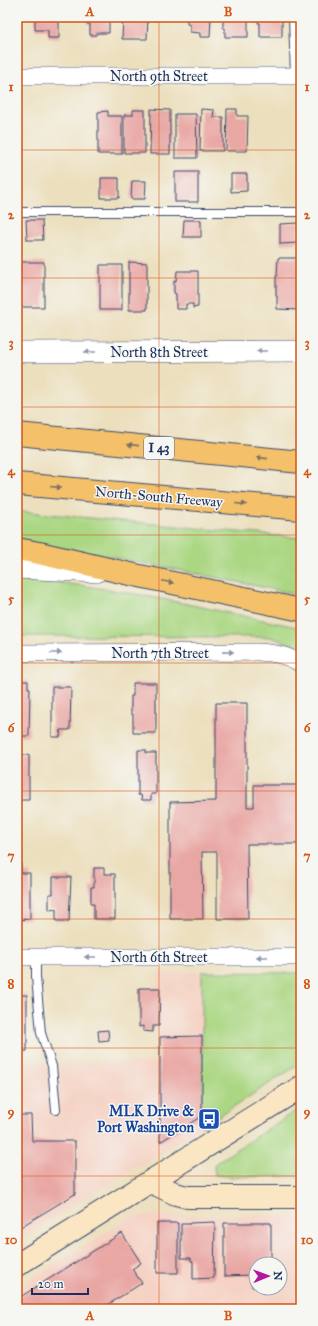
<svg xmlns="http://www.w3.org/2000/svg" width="318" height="1326" viewBox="0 0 318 1326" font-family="'IM FELL Great Primer',serif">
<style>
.built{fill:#f5d2c3;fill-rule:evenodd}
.green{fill:#abd783;stroke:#638370}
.building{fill:#e9a7a4}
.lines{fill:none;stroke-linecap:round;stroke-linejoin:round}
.service-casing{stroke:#3a496c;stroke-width:10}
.minor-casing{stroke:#3a496c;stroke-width:18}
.tertiary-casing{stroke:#3a496c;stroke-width:22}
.secondary-casing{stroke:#3a496c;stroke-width:24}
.motorway-casing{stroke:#3a496c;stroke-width:24}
.service{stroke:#fff;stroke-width:8}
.minor{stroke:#fff;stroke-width:17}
.tertiary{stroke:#fff;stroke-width:21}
.secondary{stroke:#fbe6c4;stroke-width:22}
.motorway{stroke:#f4c16b;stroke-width:22}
.oneway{fill:#8d97ae}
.oneway2{fill:#7d7164}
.grid{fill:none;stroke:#d45514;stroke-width:1;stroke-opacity:0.55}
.labels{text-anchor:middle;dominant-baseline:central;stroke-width:3;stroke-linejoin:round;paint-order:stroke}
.shield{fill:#f6f6f2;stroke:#5d6b8a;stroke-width:1}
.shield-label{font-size:13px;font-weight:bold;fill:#1b2f5e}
.street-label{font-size:14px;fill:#1b2f5e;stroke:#f6f6f2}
.transit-label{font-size:14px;font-weight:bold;fill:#164399;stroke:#f6f6f2;text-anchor:end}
.neatline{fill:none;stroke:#d45514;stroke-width:1.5}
.grid-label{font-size:13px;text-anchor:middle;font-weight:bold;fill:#d45514}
</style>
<rect width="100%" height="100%" fill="#f6f6f2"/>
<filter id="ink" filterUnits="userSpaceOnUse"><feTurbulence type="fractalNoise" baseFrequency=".025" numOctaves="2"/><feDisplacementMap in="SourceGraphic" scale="8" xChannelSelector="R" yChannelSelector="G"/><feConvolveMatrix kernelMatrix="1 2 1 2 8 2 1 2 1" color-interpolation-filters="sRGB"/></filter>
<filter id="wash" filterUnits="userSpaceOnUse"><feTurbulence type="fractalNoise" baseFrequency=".012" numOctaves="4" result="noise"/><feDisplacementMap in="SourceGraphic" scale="16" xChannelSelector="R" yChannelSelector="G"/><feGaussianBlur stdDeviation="0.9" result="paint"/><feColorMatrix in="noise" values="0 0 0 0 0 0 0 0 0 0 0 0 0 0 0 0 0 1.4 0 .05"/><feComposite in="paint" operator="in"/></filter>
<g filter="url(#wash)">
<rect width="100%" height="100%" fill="#ecdfbd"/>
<path class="built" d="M158 972H202V1127L17 1240V1063L157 1062Z
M149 1215 301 1216V1309H17V1288L126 1220 136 1216ZM256 1264H280V1288H256Z"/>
<path class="green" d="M17 511 301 538V595C207 576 112 555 17 541Z
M17 579C113 585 207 609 301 628V647L270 637 17 636Z
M202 972 301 973V1063L202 1127Z
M301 1107V1176L231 1177 215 1175 214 1167 216 1163Z"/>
<g id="blocks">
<path class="building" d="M35 17H59V38H48V30H35Z
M87 17H109V33H97L96 35H90V24H87Z
M123 17H148L147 39H122Z
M187 17H211L210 37H200V33L190 32V25L187 24Z
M223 17H248V37H225V28H223Z
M258 17H282V37H260V23H258Z
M297 17H301V30H297Z
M151 109 170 110V154H150Z
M201 109 214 110 213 117H223V151H200Z
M227 109H237V116H248L247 151H226Z
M133 110H145V153H124V115H133Z
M108 111V116H122V154H98V112Z
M175 114H196L197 158H175Z
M175 172H198V202H175Z
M231 174H247V191L231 192Z
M101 178H119V198H101Z
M132 181H146L145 199H131Z
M26 220H42L43 240H27Z
M184 220H201V237H183Z
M298 223V243L280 244V224Z
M278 258H300L299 310 277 309V296H276V276H277Z
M20 262H44V307H20Z
M129 262 147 263V310H129Z
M100 265H122V310H100Z
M177 271H198V307L193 308V304H186V309H176V294L174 293V281H176Z
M17 681H28V688H30L29 736H17Z
M133 683H156V733H133V714H131V696H133Z
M52 687H71L70 730H61L60 737H52Z
M216 703H247V807H254V785H301V844H247L248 919H217V852H202L203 919H170V802L216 801Z
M138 750H146V753H156V794H151V800H142L141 795H138Z
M17 755H29V800H17Z
M17 864H21V873H30V919L17 920Z
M94 868H104V874H115V919H94V904H91V887H94Z
M53 877H71L69 921H56V909L49 910V894H53Z
M139 988H160L159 1026H153V1032L143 1031V1026L139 1027Z
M17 995H27V1051H17Z
M108 1030 109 1040 99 1041 98 1031Z
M202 1036V1116L160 1142V1037Z
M17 1115H31L32 1141H75V1194L17 1229Z
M215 1222 214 1278 193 1279V1261H191V1258H181V1224H190V1223Z
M157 1223H178V1273H157Z
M224 1223H271V1264H256V1287H252V1275L224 1276Z
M122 1233 141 1263 132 1269 142 1283 101 1309H17V1299Z"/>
</g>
</g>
<g filter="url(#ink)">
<use href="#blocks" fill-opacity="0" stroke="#3a496c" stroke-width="1"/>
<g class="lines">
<g class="service-casing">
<path id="service" d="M293 17 295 76
M17 212H301
M36 957V977L41 1033 52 1066 56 1110"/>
</g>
<g class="minor-casing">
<path id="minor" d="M17 76H301
M17 653 258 652C274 653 288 655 301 664
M17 957H301"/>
</g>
<g class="tertiary-casing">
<path id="tertiary" d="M17 352 301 351
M17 568 96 572"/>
</g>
<g class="secondary-casing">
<path id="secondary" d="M151 1182 176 1194 187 1197H301
M17 1265 301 1087"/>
</g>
<g class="motorway-casing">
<path id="motorway" d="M17 434 301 462
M17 484 301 509
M17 549 39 553 130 574 301 610"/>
</g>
<use href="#service" class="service"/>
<use href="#minor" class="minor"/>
<use href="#tertiary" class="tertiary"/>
<use href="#secondary" class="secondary"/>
<use href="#motorway" class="motorway"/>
</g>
<defs><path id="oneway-solid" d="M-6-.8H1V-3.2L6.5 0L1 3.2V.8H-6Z"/></defs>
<g class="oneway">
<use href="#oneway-solid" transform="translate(262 351) rotate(180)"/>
<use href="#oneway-solid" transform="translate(90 352) rotate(180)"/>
<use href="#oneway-solid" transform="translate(228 652) rotate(-1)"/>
<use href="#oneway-solid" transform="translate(56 653)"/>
<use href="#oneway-solid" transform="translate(90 957) rotate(180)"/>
<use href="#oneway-solid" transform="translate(262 957) rotate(-180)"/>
</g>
<g class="oneway2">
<use href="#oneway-solid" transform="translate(133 445) rotate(-174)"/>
<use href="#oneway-solid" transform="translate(262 458) rotate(-174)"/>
<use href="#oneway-solid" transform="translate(56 487) rotate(5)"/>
<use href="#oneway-solid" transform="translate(241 504) rotate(5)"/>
<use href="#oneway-solid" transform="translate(168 582) rotate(12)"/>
</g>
</g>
<path class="grid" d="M159 17V1309M17 150H301M17 278H301M17 407H301M17 535H301M17 663H301M17 791H301M17 919H301M17 1048H301M17 1176H301"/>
<defs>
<g id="bus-square" transform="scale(1.15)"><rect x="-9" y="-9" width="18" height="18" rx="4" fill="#1a4fb4" stroke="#f6f6f2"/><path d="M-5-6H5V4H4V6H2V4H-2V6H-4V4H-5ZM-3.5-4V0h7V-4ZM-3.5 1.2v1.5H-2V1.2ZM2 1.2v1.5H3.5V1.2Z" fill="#fff"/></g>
</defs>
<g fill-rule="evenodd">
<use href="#bus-square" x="209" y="1119"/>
</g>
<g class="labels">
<rect class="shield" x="144" y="437" width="30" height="22" rx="3"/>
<g class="shield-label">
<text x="159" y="448">I 43</text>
</g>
<g class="street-label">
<text x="159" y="76">North 9th Street</text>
<text x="159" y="352">North 8th Street</text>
<text transform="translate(159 497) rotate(5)">North-South Freeway</text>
<text x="160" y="653">North 7th Street</text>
<text x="159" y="957">North 6th Street</text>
</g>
<g class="transit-label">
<text x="194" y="1111">MLK Drive &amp;<tspan x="194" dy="16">Port Washington</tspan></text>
</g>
</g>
<rect width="318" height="1326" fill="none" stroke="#f6f6f2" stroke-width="44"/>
<g transform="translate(268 1276) rotate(89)"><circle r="19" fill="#f6f6f2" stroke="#9ea6b7"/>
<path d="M0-3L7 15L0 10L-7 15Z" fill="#b5179e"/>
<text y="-6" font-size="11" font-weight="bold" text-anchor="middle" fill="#1b2f5e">N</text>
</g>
<path d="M32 1288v6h56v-6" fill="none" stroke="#1b2f5e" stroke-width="2"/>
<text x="38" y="1288" font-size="12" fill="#1b2f5e" stroke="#f6f6f2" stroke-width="3" paint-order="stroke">20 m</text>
<rect x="22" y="22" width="274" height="1282" class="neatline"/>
<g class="grid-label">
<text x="90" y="16">A</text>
<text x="228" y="16">B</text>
<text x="11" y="91">1</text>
<text x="307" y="91">1</text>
<text x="11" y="219">2</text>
<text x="307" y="219">2</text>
<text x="11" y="347">3</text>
<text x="307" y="347">3</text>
<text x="11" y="475">4</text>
<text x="307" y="475">4</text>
<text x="11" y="603">5</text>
<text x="307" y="603">5</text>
<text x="11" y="732">6</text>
<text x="307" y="732">6</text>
<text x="11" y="860">7</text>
<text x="307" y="860">7</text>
<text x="11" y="988">8</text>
<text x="307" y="988">8</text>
<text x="11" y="1116">9</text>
<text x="307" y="1116">9</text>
<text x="11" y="1244">10</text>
<text x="307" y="1244">10</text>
<text x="90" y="1320">A</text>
<text x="228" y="1320">B</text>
</g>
</svg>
